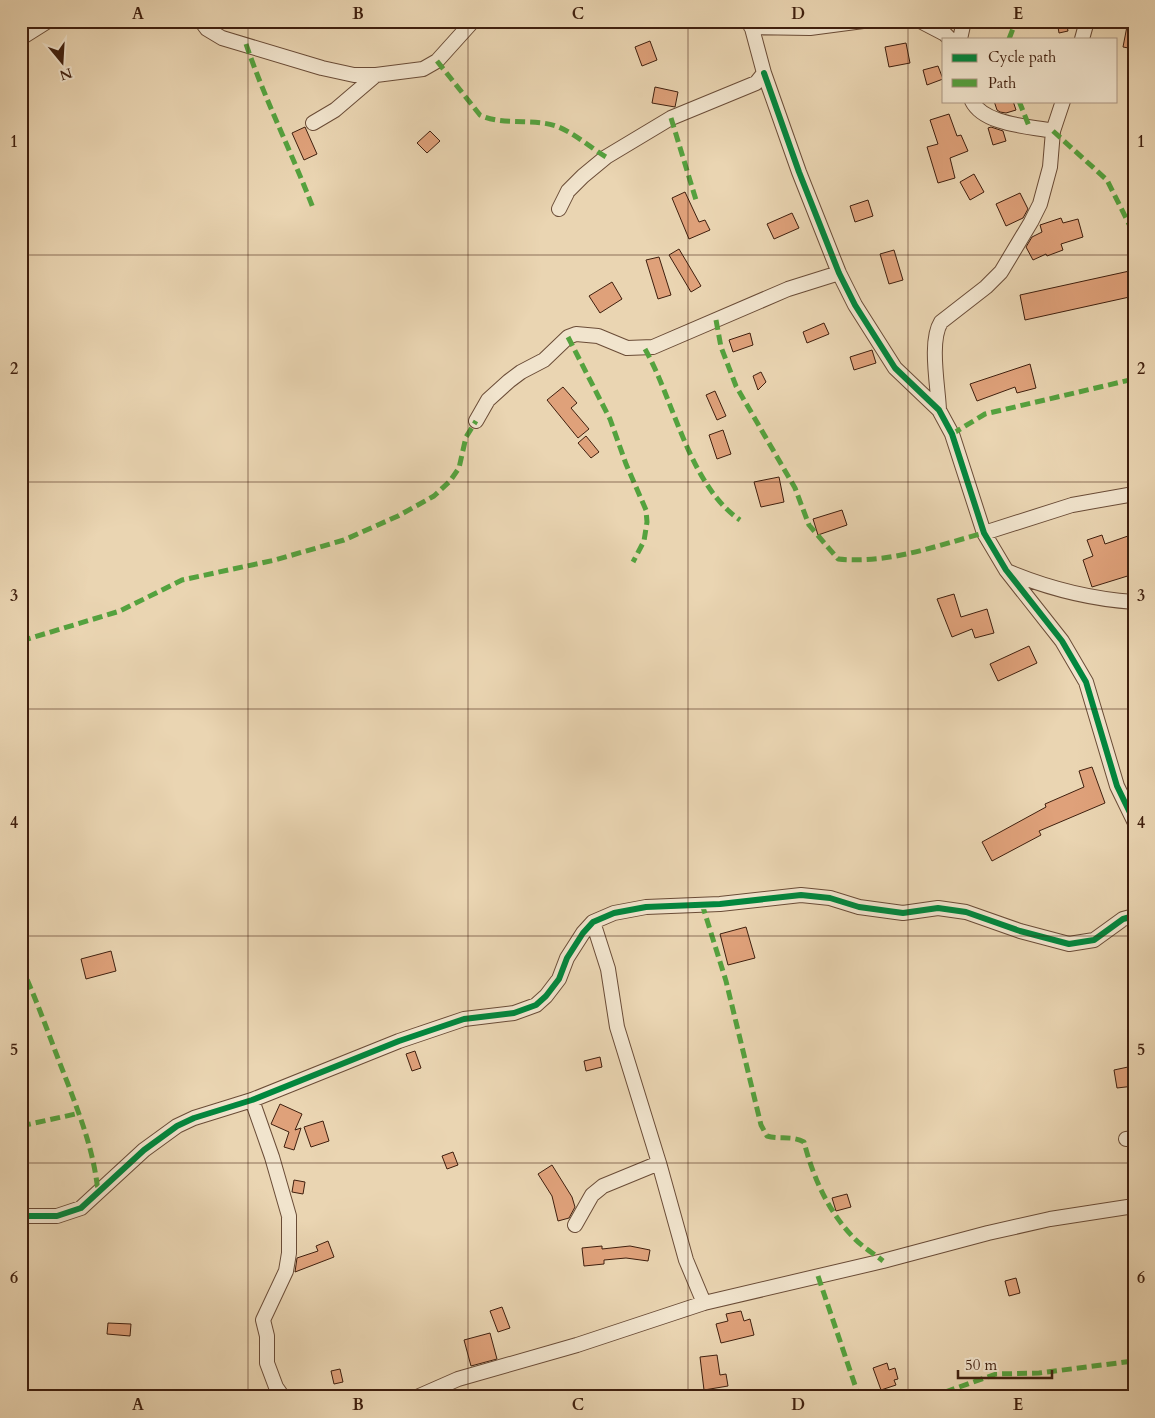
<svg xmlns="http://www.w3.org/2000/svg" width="1155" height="1418" viewBox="0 0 1155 1418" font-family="Cardo,serif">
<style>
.building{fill:#dfa17a;stroke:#3f1f0e}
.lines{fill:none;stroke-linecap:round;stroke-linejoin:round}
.street-casing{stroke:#6a4c37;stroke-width:16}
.street{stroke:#f1e4cd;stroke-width:14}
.quiet{stroke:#54a23e;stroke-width:5;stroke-dasharray:10 5;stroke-linecap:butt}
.cycleway-casing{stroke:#f1e4cd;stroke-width:9}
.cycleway{stroke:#00873e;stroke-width:6}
.grid{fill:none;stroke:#3f1f0e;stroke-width:1;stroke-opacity:0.55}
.neatline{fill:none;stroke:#3f1f0e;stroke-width:2}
.grid-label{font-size:16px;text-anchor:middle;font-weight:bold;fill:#3f1f0e}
</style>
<rect width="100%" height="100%" fill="#ead5b2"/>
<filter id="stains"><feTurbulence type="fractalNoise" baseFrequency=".004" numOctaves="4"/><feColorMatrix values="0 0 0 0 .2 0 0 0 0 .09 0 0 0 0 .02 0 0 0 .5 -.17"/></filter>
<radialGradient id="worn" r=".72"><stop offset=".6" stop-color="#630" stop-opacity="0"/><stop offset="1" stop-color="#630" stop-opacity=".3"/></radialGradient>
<path class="building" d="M1057 21H1066L1068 31 1059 33Z
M1128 21H1134V49L1123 47Z
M650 41 657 60 642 66 635 47Z
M906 43 910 63 889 67 885 47Z
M938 66 943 79 927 85 923 70Z
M655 87 678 92 675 107 652 103Z
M994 101H1013L1016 110 1006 113 1000 112 997 110Z
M949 114 957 136 961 135 968 151 950 158 955 178 938 183 927 147 938 144 930 120Z
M305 127 317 154 304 160 292 133Z
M991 127 1003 131 1006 141 993 145 988 128Z
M430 131 440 141 427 153 417 143Z
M974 174 984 192 970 200 960 182Z
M685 192 699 222 705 220 710 230 689 239 672 198Z
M1020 193 1028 209 1023 218 1006 226 996 204Z
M868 200 873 216 855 222 850 206Z
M792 213 799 228 774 239 767 224Z
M1061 218 1063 223 1078 219 1083 237 1061 244 1063 250 1047 256 1046 254 1033 260 1026 247 1032 237 1042 232 1040 225Z
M679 249 701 286 691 292 669 255Z
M894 250 903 280 889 284 880 254Z
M659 257 671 295 658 299 646 260Z
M1134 270V296L1025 320 1020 295Z
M612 282 622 299 600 313 589 296Z
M824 323 829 334 807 343 803 332Z
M750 333 753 345 733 352 729 340Z
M872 350 876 363 854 370 850 357Z
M1030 364 1036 388 1017 393 1015 387 977 401 970 384Z
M761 372 766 382 758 390 753 376Z
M563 387 577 403 571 408 589 429 578 438 547 400Z
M715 391 726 416 717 420 706 395Z
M723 430 731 454 717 459 709 435Z
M586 436 599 452 591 458 578 443Z
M779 477 784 502 761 507 754 482Z
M842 510 847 525 818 535 813 519Z
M1102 535 1105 544 1128 536 1134 555V574L1092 587 1083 560 1093 556 1087 540Z
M954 594 961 617 987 609 994 633 975 638 972 629 952 637 937 599Z
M1029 646 1037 663 998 681 990 664Z
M1092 767 1105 803 1039 831 1041 835 992 861 982 842 1046 807 1045 804 1084 787 1079 771Z
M746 927 755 958 728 965 720 934Z
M111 951 116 971 86 979 81 959Z
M415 1051 421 1068 412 1071 406 1054Z
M600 1057 602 1067 586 1071 584 1061Z
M1128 1067 1129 1071 1134 1069V1086L1117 1088 1114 1070Z
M280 1104 302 1114 295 1130 301 1128 294 1150 284 1147 289 1132 271 1124Z
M323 1121 329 1141 311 1147 304 1127Z
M453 1152 458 1165 447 1169 442 1156Z
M552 1165 572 1197 575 1207 569 1218 558 1221 552 1196 538 1174Z
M294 1180 305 1182 303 1194 292 1192Z
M847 1194 851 1207 836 1211 832 1198Z
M328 1241 334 1257 295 1272 297 1258 318 1251 316 1246Z
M602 1246V1249L630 1246 650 1250 648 1261 626 1258 604 1260V1264L584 1266 582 1248Z
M1016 1278 1020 1293 1009 1296 1005 1281Z
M502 1307 510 1328 498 1332 490 1311Z
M741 1311 744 1321 750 1319 754 1335 721 1343 716 1324 728 1321 726 1314Z
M108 1323 131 1324 130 1336 107 1334Z
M490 1333 497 1359 471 1366 464 1340Z
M717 1355 720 1375 726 1374 728 1386 704 1390 700 1357Z
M887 1363 889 1370 895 1368 898 1379 894 1380 896 1385 881 1390 873 1368Z
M340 1369 343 1382 334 1384 331 1371Z"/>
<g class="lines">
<g class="street-casing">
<path id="street" d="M201 21 207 29 222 38 322 68 354 75H376L423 69 437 61 473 21
M920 21 945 34 950 39
M751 27 810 28 863 21
M21 38 48 21
M960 39 964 21
M1082 39 1087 21
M764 73 799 172 839 273 855 305 895 368 939 410 952 434 984 533 1006 570 1062 641 1086 682 1117 786 1134 821
M972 101C984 125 1029 126 1053 131
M313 123 335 110 376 75
M559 209 568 191 583 176 606 157 671 118 756 83 764 73 750 21
M939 410C938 386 929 341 941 322L986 287 1001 272 1031 222 1040 204 1050 167 1053 131 1063 101
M476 421 488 400 509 381 521 372 544 360 568 337 576 334 598 336 627 348 653 347 788 289 839 273
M984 533 1072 505 1134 494
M1009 572C1050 589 1090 599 1134 602
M593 922 608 969 617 1027 659 1163 686 1260 704 1303
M252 1100 272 1157 289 1216V1253L286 1271 263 1320 267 1336V1363L276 1387 283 1397
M1126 1139 1134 1138
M21 1216H57L81 1208 144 1150 177 1126 194 1118 252 1100 399 1041 464 1019 514 1013 536 1005 546 996 559 979 567 958 583 933 593 922 614 913 646 907 720 904 801 895 830 898 859 907 903 913 938 908 966 912 1020 931 1069 944 1094 940 1123 919 1134 916
M575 1225 592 1195 603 1186 659 1163
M417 1397 458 1379 577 1345 704 1303 883 1261 988 1233 1050 1219 1134 1206"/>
</g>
<use href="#street" class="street"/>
<path class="quiet" d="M1009 39 1016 21
M246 44C265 100 292 153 313 208
M437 61 480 115C502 126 532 118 556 126 573 132 591 148 606 157
M1019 101 1029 126
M671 118 696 200
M1053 131 1107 180 1134 234
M716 320 721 347 736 386 795 488 809 525 838 559C889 564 935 546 984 533
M568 337 610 419 626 464 646 510 647 522 644 541 633 562
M645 349C674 400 689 485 740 520
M952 434 985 414 1134 379
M21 641 120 611 182 580 275 560 344 540 398 516 434 496 450 481 459 468 466 437 476 421
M702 904 726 981 761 1125 767 1136C780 1140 791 1135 804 1142 813 1177 828 1211 853 1237 861 1246 873 1253 883 1261
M21 966C39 1005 52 1044 68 1084 82 1122 93 1149 98 1191
M21 1126 80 1113
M818 1276 859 1397
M931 1397 996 1374 1039 1373 1134 1361"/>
<g class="cycleway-casing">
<path id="cycleway" d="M764 73 799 172 839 273 855 305 895 368 939 410 952 434 984 533 1006 570 1062 641 1086 682 1117 786 1134 821
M21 1216H57L81 1208 144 1150 177 1126 194 1118 252 1100 399 1041 464 1019 514 1013 536 1005 546 996 559 979 567 958 583 933 593 922 614 913 646 907 720 904 801 895 830 898 859 907 903 913 938 908 966 912 1020 931 1069 944 1094 940 1123 919 1134 916"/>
</g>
<use href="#cycleway" class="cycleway"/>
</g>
<path class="grid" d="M248 21V1397M468 21V1397M688 21V1397M908 21V1397M21 255H1134M21 482H1134M21 709H1134M21 936H1134M21 1163H1134"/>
<rect width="1155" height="1418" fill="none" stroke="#ead5b2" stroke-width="55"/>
<rect x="942" y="38" width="175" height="65" fill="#f1e4cd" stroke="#aa9581"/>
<rect x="952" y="54" width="25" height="8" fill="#00873e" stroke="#aa9581"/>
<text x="988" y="62" font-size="15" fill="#3f1f0e">Cycle path</text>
<rect x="952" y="79" width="25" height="8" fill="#54a23e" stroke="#aa9581"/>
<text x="988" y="88" font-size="15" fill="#3f1f0e">Path</text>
<g transform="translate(62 62) rotate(162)" stroke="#f1e4cd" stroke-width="4" paint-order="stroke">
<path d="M0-4L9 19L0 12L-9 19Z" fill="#3f1f0e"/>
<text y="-8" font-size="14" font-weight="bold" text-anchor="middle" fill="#3f1f0e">N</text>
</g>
<path d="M958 1370v8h94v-8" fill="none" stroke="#3f1f0e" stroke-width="2.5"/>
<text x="965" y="1370" font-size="15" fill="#3f1f0e" stroke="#f1e4cd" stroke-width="4" paint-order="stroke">50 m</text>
<rect x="28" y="28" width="1100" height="1362" class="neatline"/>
<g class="grid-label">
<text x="138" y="19">A</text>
<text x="358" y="19">B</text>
<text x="578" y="19">C</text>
<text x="798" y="19">D</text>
<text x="1018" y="19">E</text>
<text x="14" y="147">1</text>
<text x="1141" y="147">1</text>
<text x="14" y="374">2</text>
<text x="1141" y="374">2</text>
<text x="14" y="601">3</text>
<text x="1141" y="601">3</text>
<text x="14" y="828">4</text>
<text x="1141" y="828">4</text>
<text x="14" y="1055">5</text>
<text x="1141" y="1055">5</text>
<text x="14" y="1283">6</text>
<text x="1141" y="1283">6</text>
<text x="138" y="1410">A</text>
<text x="358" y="1410">B</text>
<text x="578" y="1410">C</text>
<text x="798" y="1410">D</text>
<text x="1018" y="1410">E</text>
</g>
<rect width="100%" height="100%" filter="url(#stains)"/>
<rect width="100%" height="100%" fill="url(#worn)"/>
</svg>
